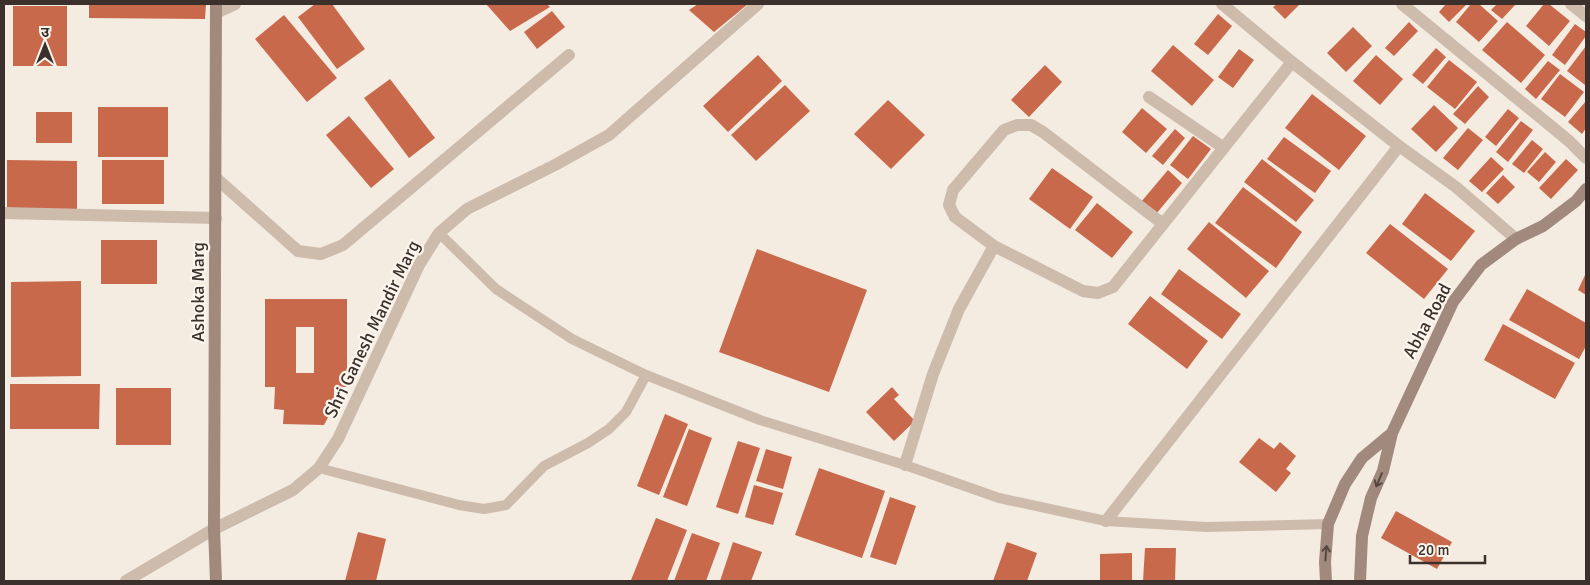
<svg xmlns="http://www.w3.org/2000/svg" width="1590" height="585" viewBox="0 0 1590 585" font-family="Signika,'Noto Sans Devanagari',sans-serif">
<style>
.building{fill:#c8694b;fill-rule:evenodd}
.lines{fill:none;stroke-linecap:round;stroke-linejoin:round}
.lane{stroke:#cdbbac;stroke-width:10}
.street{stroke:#cdbbac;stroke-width:12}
.secondary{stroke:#a18a7d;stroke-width:12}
.oneway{stroke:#544640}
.labels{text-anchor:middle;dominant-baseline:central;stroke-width:4.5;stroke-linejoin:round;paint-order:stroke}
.street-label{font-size:18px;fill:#3b302b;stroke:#fbf5ee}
</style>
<rect width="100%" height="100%" fill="#f4ebe1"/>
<path class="building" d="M89 4H206L205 19 89 18Z
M315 4H332L365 49 337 69 298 17Z
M486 4H547L550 7 510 31Z
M698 4H748L714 32 689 10Z
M1277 4H1300L1285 19 1273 7Z
M1446 4H1467L1449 22 1439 12Z
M1471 4H1479L1498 21 1479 42 1456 22Z
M1497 4H1516L1502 19 1491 10Z
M1544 4H1549L1570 21 1549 46 1526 26Z
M13 6H67V66H13Z
M552 11 565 27 537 49 524 32Z
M1218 14 1232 26 1208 55 1194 44Z
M284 15 337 78 307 102 255 39Z
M1409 22 1418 31 1394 56 1385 48Z
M1507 22 1545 55 1521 83 1482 50Z
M1575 24 1586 32V36L1565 65 1552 55Z
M1353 27 1372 46 1346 72 1327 53Z
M1173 45 1214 80 1192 106 1151 71Z
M1586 46V83L1585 85 1567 71Z
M1436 48 1446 57 1423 84 1412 75Z
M1239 49 1254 60 1233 88 1218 77Z
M758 55 782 81 728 132 703 106Z
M1376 55 1403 79 1380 105 1353 81Z
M1449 60 1477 82 1455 109 1427 87Z
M1548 61 1560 70 1536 99 1525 89Z
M1045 65 1062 82 1029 117 1011 100Z
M1560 74 1584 92 1565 117 1541 99Z
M390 79 435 138 409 158 364 98Z
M785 85 810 111 756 161 731 135Z
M1478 86 1489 97 1465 124 1453 114Z
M1312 94 1366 136 1339 170 1285 128Z
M888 100 925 135 891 169 854 134Z
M1586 101V128L1582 134 1568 122Z
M1434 105 1458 128 1436 152 1411 129Z
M98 107H168V157H98Z
M1142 108 1167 129 1146 153 1122 132Z
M1508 109 1519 118 1496 146 1485 137Z
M36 112H72V143H36Z
M349 116 394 169 371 188 326 135Z
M1521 121 1533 130 1508 162 1496 152Z
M1468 128 1483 140 1458 170 1443 158Z
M1175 129 1185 138 1163 165 1152 156Z
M1193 136 1211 149 1188 179 1170 165Z
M1284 137 1331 171 1315 193 1267 159Z
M1532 140 1543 149 1524 173 1512 164Z
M1545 152 1556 162 1539 182 1527 172Z
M1491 157 1504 169 1482 192 1469 181Z
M1262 159 1314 200 1296 222 1244 182Z
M1566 159 1578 170 1551 199 1539 188Z
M7 160 77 161V210H7Z
M102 160H164V204H102Z
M1052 168 1093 197 1070 229 1029 199Z
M1168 170 1182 183 1156 214 1141 202Z
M1503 175 1515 187 1498 204 1486 193Z
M1243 187 1302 232 1276 268 1215 223Z
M1425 193 1475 231 1451 261 1402 224Z
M1097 203 1133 232 1112 258 1075 230Z
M1209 222 1269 271 1246 298 1187 249Z
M1390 224 1448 269 1424 299 1366 253Z
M101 240H157V284H101Z
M757 249 867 290 829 392 719 352Z
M1179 269 1241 314 1222 339 1161 294Z
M1586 273V295L1578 290Z
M81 281V376L11 377V282Z
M1527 289 1586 323V346L1579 359 1509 320Z
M1150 296 1208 341 1187 369 1128 324Z
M265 299H347V387H334V406L324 425 283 424 284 410 274 409 275 387H265ZM296 327H314V373H296Z
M1503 324 1575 363 1555 399 1484 360Z
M10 384H100L99 429H10Z
M892 387 899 395 894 399 915 421 894 441 866 412Z
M116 388H171V445H116Z
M665 414 688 424 659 495 637 486Z
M689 429 712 438 687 506 663 497Z
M1259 438 1274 449 1280 442 1296 456 1286 469 1291 473 1276 492 1239 462Z
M738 441 760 448 738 514 716 507Z
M766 449 792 457 783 489 756 481Z
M819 468 885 491 862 558 795 535Z
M754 485 783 493 773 525 745 517Z
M890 497 916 506 896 565 870 557Z
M1396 511 1452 542 1437 569 1381 538Z
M656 518 687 530 667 581H634L631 580Z
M358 532 386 539 376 581H345Z
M692 533 720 543 706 581H674Z
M733 542 762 552 751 581H720Z
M1007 542 1037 553 1027 581H993Z
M1145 548H1176L1175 581H1143Z
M1132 553V581H1100V554Z"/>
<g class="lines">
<path class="lane" d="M439 233 496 289 572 339 646 375 760 420 905 465 999 498 1106 521 1206 527 1328 524
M319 468 459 505 484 509 506 505 544 466 588 443 609 429 626 412 646 375"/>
<path class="street" d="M1222 4 1292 62
M1402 4 1569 141 1586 158
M1571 4 1586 16
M216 13 235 4
M1149 97 1224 148
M216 178 298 251 321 254 343 245 569 55
M4 213 216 218
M994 246 1083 291 1098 293 1113 287 1292 62 1399 146
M905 465 933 374 959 309 994 246 955 217 949 205 953 190 1004 130 1017 125H1031L1043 132 1163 224
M1106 521 1399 146 1456 187 1516 239
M126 581 214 529 293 490 319 468 338 439 419 265 439 233 467 209 555 165 609 135 758 4"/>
<path class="secondary" d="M216 4 214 529 216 581
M1326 581 1325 562 1328 524 1345 484 1362 458 1392 433
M1360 581 1362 536 1371 498 1383 471 1392 433 1453 302 1481 265 1516 239 1543 226 1576 201 1586 189"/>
</g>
<defs><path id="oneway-shaft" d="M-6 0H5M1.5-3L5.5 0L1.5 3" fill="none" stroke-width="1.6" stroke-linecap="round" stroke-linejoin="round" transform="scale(1.25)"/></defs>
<g class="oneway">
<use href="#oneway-shaft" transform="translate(1379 480) rotate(113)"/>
<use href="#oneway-shaft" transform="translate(1326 553) rotate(-85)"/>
</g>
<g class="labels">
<g class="street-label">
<text transform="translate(198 292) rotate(-90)">Ashoka Marg</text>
<text transform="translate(1427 321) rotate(-62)">Abha Road</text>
<text transform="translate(372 329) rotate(-64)">Shri Ganesh Mandir Marg</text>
</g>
</g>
<rect width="1590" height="585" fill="none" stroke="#3b302b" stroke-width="10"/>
<g transform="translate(45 45)" stroke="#fbf5ee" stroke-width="4" paint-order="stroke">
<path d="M0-4L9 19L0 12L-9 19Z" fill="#3b302b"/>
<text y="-8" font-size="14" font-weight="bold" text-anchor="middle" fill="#3b302b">उ</text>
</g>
<path d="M1410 555v8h75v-8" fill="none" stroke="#3b302b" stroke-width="2.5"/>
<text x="1418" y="555" font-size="15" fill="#3b302b" stroke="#fbf5ee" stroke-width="4" paint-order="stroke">20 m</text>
</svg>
